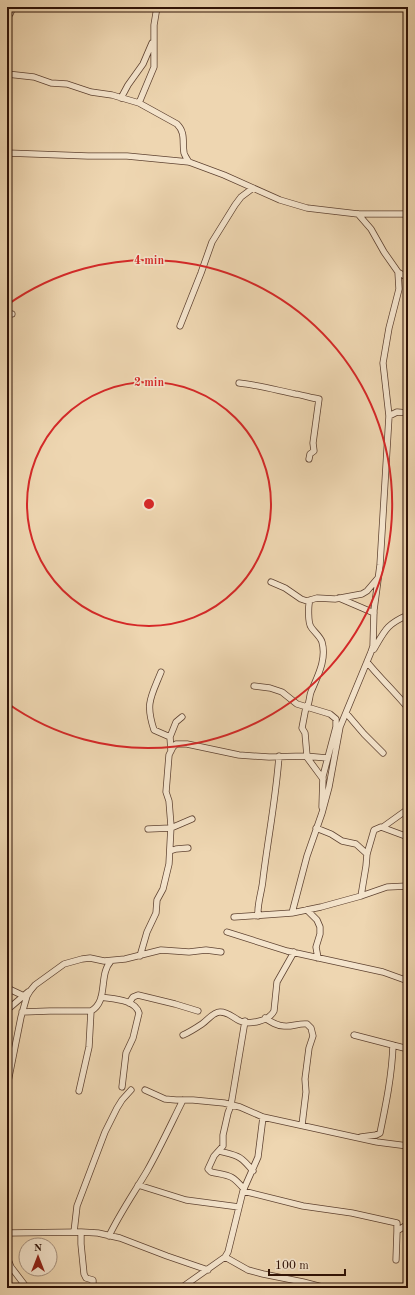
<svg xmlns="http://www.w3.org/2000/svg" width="415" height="1295" viewBox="0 0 415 1295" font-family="'Old Standard TT',serif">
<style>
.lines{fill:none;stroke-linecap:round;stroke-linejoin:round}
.minor-casing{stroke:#5f4332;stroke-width:7}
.minor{stroke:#f4e4cc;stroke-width:5.5}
.ring{fill:none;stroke:#d62828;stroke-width:2}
.centre{fill:#d62828;stroke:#f4e4cc;stroke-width:2}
.ring-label{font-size:12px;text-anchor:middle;font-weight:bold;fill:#d62828;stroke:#f4e4cc;stroke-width:3;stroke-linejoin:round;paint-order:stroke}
</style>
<rect width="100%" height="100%" fill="#eed6b1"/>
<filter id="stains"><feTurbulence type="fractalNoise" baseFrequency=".005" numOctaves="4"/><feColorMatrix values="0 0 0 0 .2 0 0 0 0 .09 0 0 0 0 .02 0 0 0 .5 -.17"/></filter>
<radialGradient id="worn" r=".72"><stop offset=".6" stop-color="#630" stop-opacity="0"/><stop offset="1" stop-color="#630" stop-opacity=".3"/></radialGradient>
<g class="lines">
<g class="minor-casing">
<path id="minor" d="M7 14H10L13 7
M7 74 34 77 51 83 67 84 91 92 112 95 139 103 177 124C186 133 182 142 184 153 185 156 187 159 189 162
M121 98 128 85 143 64 152 43
M139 103 154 67V25L157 7
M7 153 88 156H127L189 162 224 175 280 200 307 208 358 214H408
M398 272 408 278
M7 314H12
M180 326 201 273 212 242 235 205 241 197 253 188
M239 383C258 385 276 390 295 394 303 395 311 398 319 399L313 443 314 451 310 454 309 459
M389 416 397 412 408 413
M271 582 285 588 301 599 307 601 317 598 335 599 362 594 367 591 378 578
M339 598 374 613
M374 649C385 630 387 624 408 615
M367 662C380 678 395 692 408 708
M161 672C151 697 145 703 154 730L170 737 171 751
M254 686 270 688 282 692 297 704 330 714 336 719V727L323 776 322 807
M306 707 302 728 305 733 307 756
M307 707C310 702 309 697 311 692 317 677 327 660 322 642 320 636 314 632 311 627 308 623 308 605 310 600
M346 713 364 734 383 753
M170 737 176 722 182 717
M306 756 323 779
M383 827 408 809
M316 828 331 834 342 841 356 844 367 854
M148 829 171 828 192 819
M170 851 176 849 188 848
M361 896 366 866 367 854 374 830 381 827 408 837
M307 910 317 920 320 927V934L316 947 318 958
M292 913 307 856 322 813 329 787 340 727 371 652 373 646 374 610 380 565 389 416 383 363 389 328 399 289 398 272 384 252 371 229 358 214
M258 916C257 903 262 892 263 879 268 838 276 798 279 756
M234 917 292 913 321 907 361 896 387 887 408 886
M227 932 287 951 383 972 408 981
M140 956 147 932 156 913 157 900 163 889 169 864 171 826 169 801 166 792 169 755 173 747 176 744H187L239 755 269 757 305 756 327 758
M7 988 24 996
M101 997C112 999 135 999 139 1013L133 1038 126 1053 122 1087
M129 1003 133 997 138 995 175 1004 198 1011
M7 1010 28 992
M22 1012 50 1011H91C109 1001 98 975 111 961
M265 1018C271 1022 277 1026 284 1026 292 1027 299 1023 307 1024L311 1028 313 1036 309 1048 305 1079 306 1092 302 1125
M183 1035C190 1032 196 1028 202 1024 208 1020 213 1012 220 1012 229 1012 233 1018 240 1021 250 1025 269 1021 274 1011L277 982 294 952
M354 1035 408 1049
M7 1087 21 1017 27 996 30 991 35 985 64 964 82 959 90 958 104 961 125 959 161 950 189 952 206 950 221 952
M145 1090 165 1099 176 1100H193L224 1103 240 1107 263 1117 377 1142 408 1146
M79 1091 89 1047 91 1011
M361 1137 376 1135 380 1133C386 1104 392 1075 393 1045
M219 1151C238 1156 240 1155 253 1171
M138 1185 186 1200 239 1207
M244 1189C231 1174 230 1176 211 1172L208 1169 214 1156 223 1146V1135L228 1113 231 1105 245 1021
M243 1191 303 1206 352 1213 397 1223V1231L408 1224
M74 1232 77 1206 105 1132 117 1108 122 1100 131 1090
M81 1232V1244L84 1274 86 1278 93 1280V1288
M7 1233 81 1232 98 1233 120 1238 167 1256 208 1270
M109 1236C120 1213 134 1193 147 1171 160 1148 171 1124 183 1100
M7 1257 11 1267 27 1288
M225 1257 248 1270 263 1274 303 1282 326 1288
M396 1260 397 1231
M181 1288 225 1257 228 1252 243 1191 258 1157 263 1117"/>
</g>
<use href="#minor" class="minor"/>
</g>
<g class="ring">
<circle cx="149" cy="504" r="122"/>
<path d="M7 305A244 244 0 1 1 7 703"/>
</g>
<circle cx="149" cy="504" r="6" class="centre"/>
<g class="ring-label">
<text x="149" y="264">4 min</text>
<text x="149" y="386">2 min</text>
</g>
<rect width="415" height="1295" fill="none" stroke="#eed6b1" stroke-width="24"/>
<rect x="8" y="8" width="399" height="1279" fill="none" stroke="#2f1207" stroke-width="2"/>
<rect x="12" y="12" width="391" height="1271" fill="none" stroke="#2f1207"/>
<g transform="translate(38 1257)"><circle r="19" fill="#f4e4cc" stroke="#a5907d"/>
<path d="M0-3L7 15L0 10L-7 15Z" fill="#8f2418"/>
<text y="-6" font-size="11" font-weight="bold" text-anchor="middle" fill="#2f1207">N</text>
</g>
<path d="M269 1269v6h76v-6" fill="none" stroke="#2f1207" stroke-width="2"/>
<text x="275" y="1269" font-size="12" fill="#2f1207" stroke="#f4e4cc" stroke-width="3" paint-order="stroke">100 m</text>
<rect width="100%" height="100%" filter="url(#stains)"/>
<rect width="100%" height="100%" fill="url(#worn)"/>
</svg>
